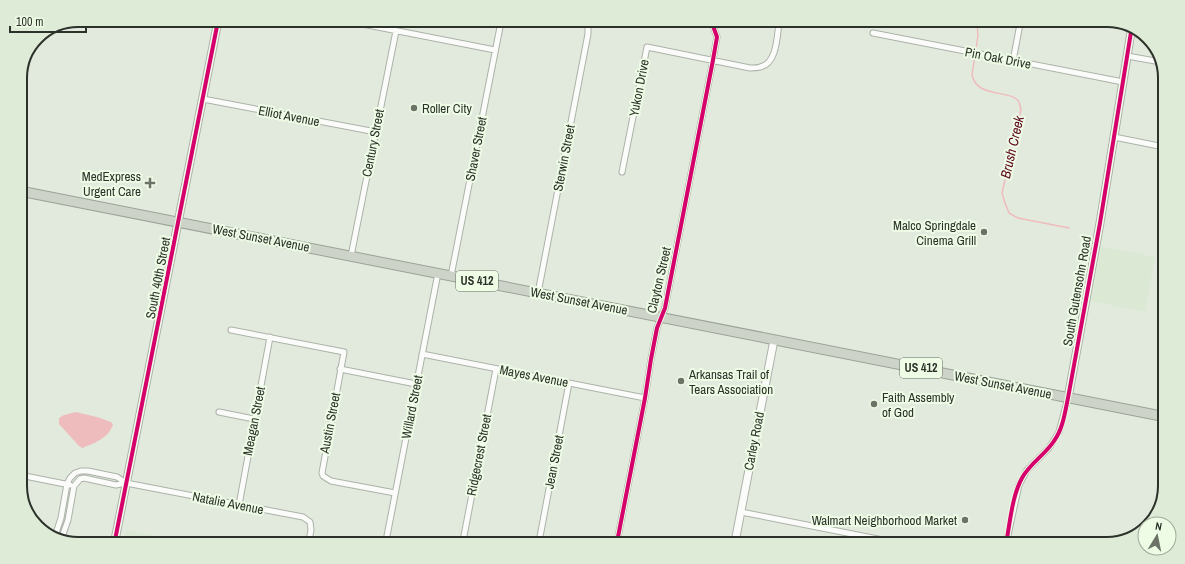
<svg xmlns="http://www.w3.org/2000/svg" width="1185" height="564" viewBox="0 0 1185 564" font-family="'Archivo Narrow',sans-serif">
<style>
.built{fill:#dbe9d4}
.water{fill:#efbcbd}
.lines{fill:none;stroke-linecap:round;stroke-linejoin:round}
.stream{stroke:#efbcbd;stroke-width:1.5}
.street-casing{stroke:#acb2a9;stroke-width:7}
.secondary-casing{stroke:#acb2a9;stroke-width:9}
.highway-casing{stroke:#9aa395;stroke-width:11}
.street{stroke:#fbfcfa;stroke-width:5}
.secondary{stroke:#fbfcfa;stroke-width:7}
.highway{stroke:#ced3ca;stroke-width:9}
.cycleway-casing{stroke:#eefce6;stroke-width:6}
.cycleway{stroke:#d6006c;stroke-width:4}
.poi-dot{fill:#6c7268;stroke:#eefce6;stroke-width:1.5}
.labels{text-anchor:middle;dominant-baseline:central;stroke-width:4;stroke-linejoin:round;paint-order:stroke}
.shield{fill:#eefce6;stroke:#666e62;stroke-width:1}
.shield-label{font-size:12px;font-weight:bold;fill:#2c3129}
.street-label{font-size:13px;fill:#2c3129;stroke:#eefce6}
.poi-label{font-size:13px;fill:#2c3129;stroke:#eefce6;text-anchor:start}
.water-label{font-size:14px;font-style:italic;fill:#5e041d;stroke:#eefce6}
.rim{fill:none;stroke:#2c3129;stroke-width:2}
</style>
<rect width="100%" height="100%" fill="#e2eade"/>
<path class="built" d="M1101 246 1155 257 1145 312 1091 301Z
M126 530 178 540H124Z"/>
<path class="water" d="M76 412 97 417 111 422 113 425C108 438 95 443 82 448L79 446 59 424V418L64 415Z"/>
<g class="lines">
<path class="stream" d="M977 24 978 36 972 75C977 99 1012 89 1019 102 1020 104 1020 107 1021 109L1002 193 1005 203 1009 213 1018 218 1069 228"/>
<g class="street-casing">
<path id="street" d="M347 21 495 50
M873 33 1123 82
M1127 56 1161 62
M1013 61 1020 24
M203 99 376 132
M1114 137 1164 147
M622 172 647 47 750 68C753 68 757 68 760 67 777 64 777 36 779 23
M351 256 396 31
M451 276 501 22
M538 293 588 34V22
M231 330 344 352 322 473 323 476 331 481 395 493
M422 354 645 398
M340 369 416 384
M219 412 254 419
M20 475 70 485
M21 493 25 476
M239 505 270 337
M741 512 898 543
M54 539 61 518 67 484 70 478 75 473 81 471H88L117 477 126 483
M61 540 68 520 74 486 80 479 84 478 116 485 126 483 303 517 310 522 311 530 309 541
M386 541 438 273
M463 541 496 369
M539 542 569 383
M617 542 645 398 651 359 657 328 665 308 713 60 717 37 712 23
M1006 544 1019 485 1027 470 1049 448 1059 432 1068 398"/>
</g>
<g class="secondary-casing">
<path id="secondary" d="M1068 398 1100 223 1132 26
M115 540 218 21
M735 542 774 340"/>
</g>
<g class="highway-casing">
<path id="highway" d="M20 191 1161 416"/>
</g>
<use href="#street" class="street"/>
<use href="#secondary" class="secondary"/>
<use href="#highway" class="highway"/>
<g class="cycleway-casing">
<path id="cycleway" d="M115 540 218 21
M617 542 645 398 651 359 657 328 665 308 713 60 717 37 712 23
M1006 544C1010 523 1012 496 1022 478 1030 463 1045 455 1054 441 1063 429 1065 412 1068 398L1100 223 1132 26"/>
</g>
<use href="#cycleway" class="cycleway"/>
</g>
<g class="poi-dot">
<circle cx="414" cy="108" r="4"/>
<path d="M148 177h4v4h4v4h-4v4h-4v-4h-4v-4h4z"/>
<circle cx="984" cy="232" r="4"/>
<circle cx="681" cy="381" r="4"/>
<circle cx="874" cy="404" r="4"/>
<circle cx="965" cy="520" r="4"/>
</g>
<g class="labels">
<g class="shield">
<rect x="456" y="271" width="42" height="20" rx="3"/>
<rect x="900" y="358" width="42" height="20" rx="3"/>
</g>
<g class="shield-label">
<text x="477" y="281">US 412</text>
<text x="921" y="368">US 412</text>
</g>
<g class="street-label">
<text transform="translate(998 58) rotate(11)">Pin Oak Drive</text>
<text transform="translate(639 88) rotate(-79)">Yukon Drive</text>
<text transform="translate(289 116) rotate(11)">Elliot Avenue</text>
<text transform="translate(373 143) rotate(-79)">Century Street</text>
<text transform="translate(476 149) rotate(-79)">Shaver Street</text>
<text transform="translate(564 158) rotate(-79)">Sterwin Street</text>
<text transform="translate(261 238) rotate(11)">West Sunset Avenue</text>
<text transform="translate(158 278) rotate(-79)">South 40th Street</text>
<text transform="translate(659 280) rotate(-77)">Clayton Street</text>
<text transform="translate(1077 291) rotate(-80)">South Gutensohn Road</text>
<text transform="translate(579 301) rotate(11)">West Sunset Avenue</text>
<text transform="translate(534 376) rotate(11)">Mayes Avenue</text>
<text transform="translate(1003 385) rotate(11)">West Sunset Avenue</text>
<text transform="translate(412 407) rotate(-79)">Willard Street</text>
<text transform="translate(254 421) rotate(-79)">Meagan Street</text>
<text transform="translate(330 423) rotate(-79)">Austin Street</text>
<text transform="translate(754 441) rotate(-79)">Carley Road</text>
<text transform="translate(479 455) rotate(-79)">Ridgecrest Street</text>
<text transform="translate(554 462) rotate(-79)">Jean Street</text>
<text transform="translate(228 503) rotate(11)">Natalie Avenue</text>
</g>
<g class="poi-label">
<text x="422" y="108">Roller City</text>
<text x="141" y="176" text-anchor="end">MedExpress<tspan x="141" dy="15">Urgent Care</tspan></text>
<text x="976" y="225" text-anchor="end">Malco Springdale<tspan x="976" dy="15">Cinema Grill</tspan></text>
<text x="689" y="374">Arkansas Trail of<tspan x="689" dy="15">Tears Association</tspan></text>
<text x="882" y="397">Faith Assembly<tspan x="882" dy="15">of God</tspan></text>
<text x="957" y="520" text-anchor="end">Walmart Neighborhood Market</text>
</g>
<g class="water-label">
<text transform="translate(1012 147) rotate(-77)">Brush Creek</text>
</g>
</g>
<path d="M0 0H1185V564H0ZM78 27H1107A51 51 0 0 1 1158 78V486A51 51 0 0 1 1107 537H78A51 51 0 0 1 27 486V78A51 51 0 0 1 78 27Z" fill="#deecd7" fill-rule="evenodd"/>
<path class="rim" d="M78 27H1107A51 51 0 0 1 1158 78V486A51 51 0 0 1 1107 537H78A51 51 0 0 1 27 486V78A51 51 0 0 1 78 27Z"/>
<g transform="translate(1157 536) rotate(10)"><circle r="19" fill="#eefce6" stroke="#a0ab9a"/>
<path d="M0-3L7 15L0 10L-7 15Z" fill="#6c7268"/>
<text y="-6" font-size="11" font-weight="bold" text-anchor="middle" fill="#2c3129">N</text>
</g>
<path d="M10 26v6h76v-6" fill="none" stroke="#2c3129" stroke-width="2"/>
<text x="16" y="26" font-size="12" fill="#2c3129" stroke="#eefce6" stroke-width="3" paint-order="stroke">100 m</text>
</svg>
